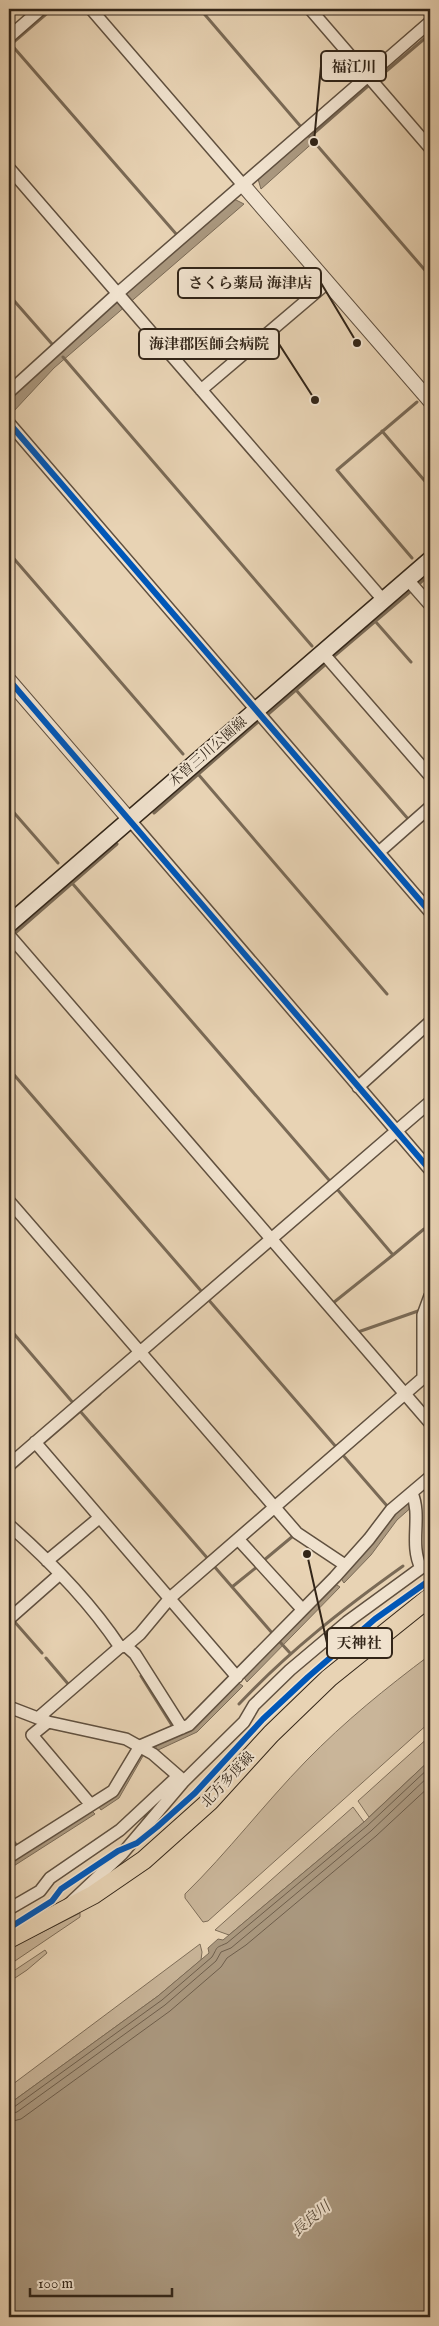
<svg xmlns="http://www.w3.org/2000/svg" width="439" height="2326" viewBox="0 0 439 2326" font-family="'IM FELL English','Noto Serif JP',serif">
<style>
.green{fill:#c9b599;stroke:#7e6d58}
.water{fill:#aa987f;stroke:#7a6a56}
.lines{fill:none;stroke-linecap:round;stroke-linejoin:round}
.shore{stroke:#6e5e4c;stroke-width:1}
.stream{stroke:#7a6a56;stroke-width:3}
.minor-casing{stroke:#60503f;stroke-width:14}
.tertiary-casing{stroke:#60503f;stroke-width:16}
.secondary-casing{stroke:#322518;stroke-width:19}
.primary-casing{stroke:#322518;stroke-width:20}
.minor{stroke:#f0e2ce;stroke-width:11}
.tertiary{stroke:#f0e2ce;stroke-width:14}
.secondary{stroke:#f0e2ce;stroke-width:16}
.primary{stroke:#e8d3b4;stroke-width:18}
.cycleway-casing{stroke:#f0e2ce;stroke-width:9}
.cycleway{stroke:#0057b8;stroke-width:6}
.labels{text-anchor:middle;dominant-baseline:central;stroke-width:4;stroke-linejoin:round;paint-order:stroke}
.street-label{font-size:14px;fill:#322518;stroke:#f0e2ce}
.water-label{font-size:15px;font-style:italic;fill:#564837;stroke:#f0e2ce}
.leader{fill:none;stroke:#322518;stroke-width:2}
.callout-dot{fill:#322518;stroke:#f0e2ce;stroke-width:2}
.callout{fill:#f0e2ce;stroke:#322518;stroke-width:2}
.callout-label{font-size:15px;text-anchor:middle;font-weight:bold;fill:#322518}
</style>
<rect width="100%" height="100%" fill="#e8d3b4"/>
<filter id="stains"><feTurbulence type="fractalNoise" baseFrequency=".004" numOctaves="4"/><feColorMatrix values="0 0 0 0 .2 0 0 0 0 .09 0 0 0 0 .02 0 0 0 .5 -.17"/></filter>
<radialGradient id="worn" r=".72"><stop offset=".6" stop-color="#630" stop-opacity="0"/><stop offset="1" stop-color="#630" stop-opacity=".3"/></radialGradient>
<path class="green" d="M430 1655V1722L208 1921 203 1922 185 1898V1894C228 1852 264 1804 306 1761 345 1721 386 1688 430 1655Z
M430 1736V1760L369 1817 358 1801Z
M353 1807 364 1822 229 1935 215 1930Z
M80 1913V1917L9 1965V1949Z
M200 1944 202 1952 201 1960 158 1996 9 2104V2087Z
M45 1950 47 1953 27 1970 9 1982V1974Z"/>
<path class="water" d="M310 134 317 139 261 189 258 179Z
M234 199 244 204 54 368 13 412 9 424V398Z
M410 1499 414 1505 397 1520 371 1555 344 1583 340 1577 366 1552 392 1515Z
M334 1583 340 1587 247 1682 243 1676Z
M237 1682 243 1686 197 1732 156 1751V1743Z
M139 1754 143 1756 119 1798 101 1810 99 1807 116 1796Z
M430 1760V2317H9V2104L158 1996 209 1953 208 1948 218 1939 223 1940 364 1822Z
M92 1811 95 1814 9 1869V1864Z"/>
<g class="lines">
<path class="shore" d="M9 2108 14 2107 162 2000 212 1957C219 1945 214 1949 227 1943L367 1826 430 1767
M9 2114 17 2112 165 2005 216 1961 221 1952 231 1948 371 1831 430 1775
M9 2122 21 2119 170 2011 221 1967 227 1958 246 1945 376 1836 430 1786"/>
<path class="stream" d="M200 9 302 128
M420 9 428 18
M9 42 177 235
M9 46 52 9
M377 79 430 34
M309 136 430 276
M312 139 313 134 368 86
M9 295 52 344
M63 357 312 646
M382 431 430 487
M9 553 183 754
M412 558 337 470 417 402
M418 585 430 574
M375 621 411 662
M332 658 411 591
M296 690 409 820
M266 716 326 664
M198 774 387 994
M9 807 58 863
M154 813 258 722
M72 883 329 1180
M14 934 117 844
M9 1069 202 1292
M337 1189 393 1255 424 1229 430 1236
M207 1298 337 1448
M333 1303 393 1255
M9 1328 74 1404
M358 1332 418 1311
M80 1411 209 1560
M42 1444 100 1394
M342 1454 388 1507
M9 1473 36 1449
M263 1561 293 1536
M213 1565 273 1634
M232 1587 258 1566
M13 1620 42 1653
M280 1642 290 1653
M46 1658 69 1685
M141 1676 173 1727
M239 1704C289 1651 344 1608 403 1566
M9 1836 18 1847"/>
<g class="minor-casing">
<path id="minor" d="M91 9 243 185
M310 9 430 148
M9 37 41 9
M9 168 384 601
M201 390 327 283
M9 392 118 293 430 22
M9 423 430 912
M408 580 430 605
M323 653 430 776
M129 819 430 1170
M379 852 430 807
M9 935 430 1423
M358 1087 430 1022
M9 1201 297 1533 345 1565
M35 1442 237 1677
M9 1465 430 1102
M9 1525C50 1561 90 1602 120 1647L126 1646 135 1654 182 1728
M238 1539 302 1609
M47 1561 99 1518
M9 1619 60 1574
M126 1646 140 1634 170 1598 423 1378V1315L430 1296
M9 1707 48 1722 126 1739 153 1754 184 1781 122 1854 69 1904
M38 1718 120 1647
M48 1722 32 1735 91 1805
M184 1781 244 1722 254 1705 290 1670 347 1622 421 1568C409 1544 422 1517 412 1493
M9 1857 113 1791 140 1746 189 1725 335 1577 369 1539 391 1510 430 1477
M9 1909 40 1891 50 1878 120 1830 178 1776"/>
</g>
<g class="tertiary-casing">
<path id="tertiary" d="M243 185 430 401
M9 680 129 819"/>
</g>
<g class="secondary-casing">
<path id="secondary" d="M9 924 430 560"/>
</g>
<g class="primary-casing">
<path id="primary" d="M9 1939 93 1895 144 1860 210 1801 271 1734 329 1678 430 1597"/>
</g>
<use href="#minor" class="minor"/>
<use href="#tertiary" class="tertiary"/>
<use href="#secondary" class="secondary"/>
<use href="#primary" class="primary"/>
<g class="cycleway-casing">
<path id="cycleway" d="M9 423 430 912
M9 680 430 1170
M9 1928 52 1901 61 1889 118 1851 137 1843 157 1827 195 1793 263 1719 308 1677 375 1619 430 1580"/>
</g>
<use href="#cycleway" class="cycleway"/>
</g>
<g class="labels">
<g class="street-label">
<text transform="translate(208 752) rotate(-41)">木曽三川公園線</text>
<text transform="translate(228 1780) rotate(-47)">北方多度線</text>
</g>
<g class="water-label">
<text transform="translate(311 2219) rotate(-40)">長良川</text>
</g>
</g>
<path class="leader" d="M314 142L321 66M357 343L321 283M315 400L279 344M307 1554L327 1643"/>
<g class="callout-dot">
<circle cx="314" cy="142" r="5"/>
<circle cx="357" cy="343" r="5"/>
<circle cx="315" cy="400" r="5"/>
<circle cx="307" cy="1554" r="5"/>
</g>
<g class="callout">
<rect x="321" y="51" width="65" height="30" rx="5"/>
<rect x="178" y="268" width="143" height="30" rx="5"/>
<rect x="139" y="329" width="140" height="30" rx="5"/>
<rect x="327" y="1628" width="65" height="30" rx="5"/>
</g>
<g class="callout-label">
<text x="354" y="72">福江川</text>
<text x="250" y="288">さくら薬局 海津店</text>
<text x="209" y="349">海津郡医師会病院</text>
<text x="359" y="1648">天神社</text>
</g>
<rect width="439" height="2326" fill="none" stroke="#e8d3b4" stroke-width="30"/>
<rect x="10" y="10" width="419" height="2306" fill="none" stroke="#322518" stroke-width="2.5"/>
<rect x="15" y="15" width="409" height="2296" fill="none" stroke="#322518"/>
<path d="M30 2288v8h142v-8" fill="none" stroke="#322518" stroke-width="2.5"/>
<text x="38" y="2288" font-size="15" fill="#322518" stroke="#f0e2ce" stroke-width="4" paint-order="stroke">100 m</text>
<rect width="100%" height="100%" filter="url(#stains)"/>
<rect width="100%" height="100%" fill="url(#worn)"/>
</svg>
